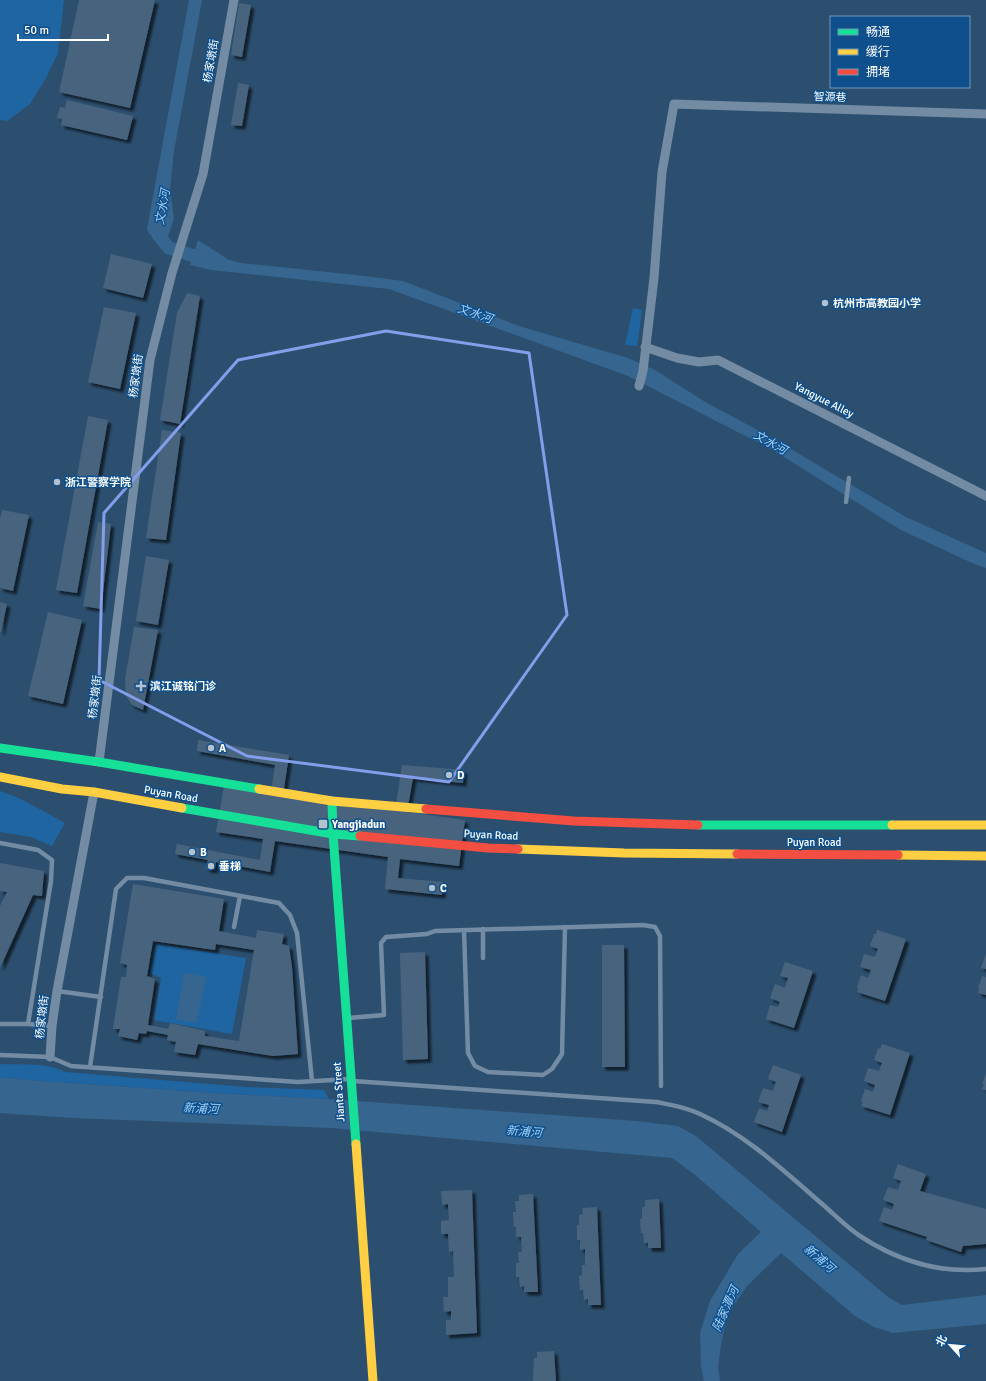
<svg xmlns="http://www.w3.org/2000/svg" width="986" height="1381" viewBox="0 0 986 1381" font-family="Signika,'Noto Sans SC',sans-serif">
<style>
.green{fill:#1f65a2}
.water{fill:#366590}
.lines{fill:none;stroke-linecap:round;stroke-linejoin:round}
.canal{stroke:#366590;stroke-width:13}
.building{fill:#47647e;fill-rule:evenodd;filter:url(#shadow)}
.lane{stroke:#738ca4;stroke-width:4.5}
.street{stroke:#738ca4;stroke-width:9}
.fast{stroke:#16e098;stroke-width:9}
.slow{stroke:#ffcf43;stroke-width:9}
.jam{stroke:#f24e42;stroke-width:9}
.marked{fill:none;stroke:#839eea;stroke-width:3;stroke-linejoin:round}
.poi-dot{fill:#b5c1cd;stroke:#0f508c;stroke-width:1.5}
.labels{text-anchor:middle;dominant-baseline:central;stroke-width:3;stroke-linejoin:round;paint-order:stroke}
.street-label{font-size:11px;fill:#fff;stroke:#0f508c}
.poi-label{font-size:11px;font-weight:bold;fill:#fff;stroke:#0f508c;text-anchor:start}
.water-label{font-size:12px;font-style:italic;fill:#a1d1fa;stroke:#0f508c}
</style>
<defs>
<filter id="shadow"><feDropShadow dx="3.5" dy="3.5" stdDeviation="1" flood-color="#0009"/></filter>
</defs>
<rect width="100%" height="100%" fill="#2c4f6f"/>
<path class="green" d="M0 0H64L58 53 46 78 30 104 7 121 0 120Z
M633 308 642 310 637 346 625 345Z
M0 791 21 799 65 823 52 846 31 837 0 832Z
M156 944 246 958 232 1034 154 1020 161 978 150 973Z
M0 1064C21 1065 46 1062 65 1072L245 1087 324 1090 329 1099 229 1094 0 1078Z"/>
<path class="water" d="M189 0H202L174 151 170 190 174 219 165 245 150 235 147 229Z
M198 240 229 260 241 263 365 276 403 281 519 326 628 358 655 370 707 403 767 435 906 517 986 553V568L972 563 901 530 771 449 628 376 389 289 211 270 190 265Z
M184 973 206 977 197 1023 176 1019Z
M0 1078 229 1094 329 1099 637 1121 678 1126 696 1136 888 1297 902 1305 986 1295V1324L893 1333 874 1327 855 1316 781 1253 747 1286 727 1315 721 1345 718 1367 720 1381H704L701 1366 700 1333 710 1301 738 1254 761 1232 694 1174 672 1158 331 1128 72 1118 0 1113Z"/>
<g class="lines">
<path class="canal" d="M159 230 158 235 169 248 210 261"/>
</g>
<path class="building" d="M79 0H155L130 108 59 92Z
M239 3 251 5 242 57 231 55Z
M238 83 249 85 242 126 231 125Z
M67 100 133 116 127 140 61 125 62 119 57 118 60 107 65 108Z
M111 254 152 264 143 298 103 288Z
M187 293 200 296 180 424 160 420 177 313Z
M104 307 136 313 120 389 88 382Z
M88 416 108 420 77 593 56 590Z
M162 430 181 433 166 540 146 538Z
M2 510 29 515 13 591 0 588V519Z
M98 522 111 524 101 609 83 606Z
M146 556 169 560 158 625 136 621Z
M0 602 7 604 1 632H0Z
M48 612 82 620 63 704 28 696Z
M134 627 158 630 143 710 132 705 126 696 125 679Z
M198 740 289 755 283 795 395 811 402 765 464 770 463 783 413 778 407 812 465 820 459 866 400 859 398 878 443 882 442 895 385 889 388 857 275 841 270 872 216 862 214 870 206 869 208 860 175 854 177 844 260 860 263 839 216 832 224 786 271 793 275 765 197 751Z
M0 863 44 871 42 896 33 895 0 968V906L7 892 0 891Z
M133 884 224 899 219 931 256 938 257 930 284 934 282 944 289 946 292 967 298 1054 273 1056 198 1044 195 1055 174 1052 176 1042 167 1040 168 1035 147 1031 146 1034 139 1033 137 1040 118 1036 120 1029H113L121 977H126L127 965 120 963ZM153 941 215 950 216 944 254 950 239 1041 205 1036V1031L170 1023 168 1029 148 1025 155 979 147 976Z
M877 930 906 939 885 1001 857 992 858 988 857 987 861 975 868 978 871 970 860 967 864 954 875 957 878 949 870 946 874 934H876Z
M602 945H624L625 1067H602Z
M425 952 428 1059 403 1060 400 953Z
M986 953V969L981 968Z
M785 962 813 971 794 1028 766 1019 770 1005 778 1007 780 1002 770 998 775 984 785 988 788 978 780 976Z
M982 976 986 977V995L978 993 979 989 978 988Z
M882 1044 910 1053 890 1115 861 1106 863 1102 861 1101 865 1089 873 1092 875 1085 864 1081 868 1068 879 1071 882 1063 874 1060 878 1048 880 1049Z
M773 1065 801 1075 782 1132 754 1122 759 1108 767 1111 769 1105 758 1102 763 1088 773 1091 776 1082 768 1079Z
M986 1073V1090L982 1089 984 1085 982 1084Z
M898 1164 926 1174 920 1191 986 1209V1244L963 1246 961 1252 926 1240 927 1237 879 1221 884 1207 892 1210 894 1204 883 1200 888 1187 898 1190 901 1181 893 1178Z
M472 1190 477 1333 446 1335V1320H451V1311L444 1312 443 1297H448V1277H454L453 1251 449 1252 448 1234H441V1221L449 1220 448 1204 442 1205 441 1191Z
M533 1194 538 1292H524V1286L520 1287 519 1277H516V1263H519L518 1252H522L521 1237H516V1227H514L513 1212H516L515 1201H519V1195Z
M659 1199 661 1248H648V1243H644L643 1233H641L640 1219H642V1207H645V1200Z
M597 1207 601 1305H588V1299L584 1300 583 1290H580L579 1276 582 1275V1265H585V1249L580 1250V1240H577V1225H579V1215L583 1214 582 1208Z
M554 1351 556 1381H533L534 1358H537V1352Z"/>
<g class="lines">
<path class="lane" d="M846 502 849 478
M0 843 38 850 52 860 51 881 28 1024
M234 927 240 896
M464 930 468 1053 475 1066 488 1072 543 1075 552 1069 562 1054 565 927
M483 958V929
M57 991 101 997
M348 1018 384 1015 381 943 386 937 427 934 435 931 643 925 655 927 660 936 661 1086
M0 1024H28L52 1026
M0 1055 50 1057 71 1066 298 1082 350 1079
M90 1067 116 889 127 878H144L279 903 290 915 297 933 312 1081
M353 1081 656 1102C671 1105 686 1107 700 1114 746 1135 783 1170 821 1203 834 1214 846 1227 860 1236 898 1261 941 1274 986 1269"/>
<path class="street" d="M645 347 677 358 699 362 718 360 986 496
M639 386 643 371 654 278 662 172 674 104 986 114
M99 762 150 360 172 273 203 174 234 0
M50 1057 52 1026 57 991 94 792"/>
<path class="fast" d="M0 748 99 762 259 789
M332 801 333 834 356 1144
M182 808 333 834 360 836
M698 825H892"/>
<path class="slow" d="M0 777 62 789 94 792 182 808
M259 789 332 801 426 809
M892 825H986
M518 849 624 853 737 854
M898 855 986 856
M356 1144 373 1381"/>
<path class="jam" d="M426 809 574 821 698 825
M360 836 488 848 518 849
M737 854 898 855"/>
</g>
<path class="marked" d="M386 331 529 353 567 615 449 782 247 756 99 680 104 513 238 360Z"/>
<g class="poi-dot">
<circle cx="825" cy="303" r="4"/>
<circle cx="57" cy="482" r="4"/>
<path d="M139 680h4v4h4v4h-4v4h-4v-4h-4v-4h4z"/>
<circle cx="211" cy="748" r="4"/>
<circle cx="449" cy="775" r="4"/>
<rect x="318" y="819" width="10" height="10" rx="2"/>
<circle cx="192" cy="852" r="4"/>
<circle cx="211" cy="866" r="4"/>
<circle cx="432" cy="888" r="4"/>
</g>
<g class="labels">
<g class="street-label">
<text transform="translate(211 61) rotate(-80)">杨家墩街</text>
<text transform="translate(830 97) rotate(2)">智源巷</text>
<text transform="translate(136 376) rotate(-82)">杨家墩街</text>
<text transform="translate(824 400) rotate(27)">Yangyue Alley</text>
<text transform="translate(95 697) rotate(-83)">杨家墩街</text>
<text transform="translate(171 794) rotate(10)">Puyan Road</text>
<text transform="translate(491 835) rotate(3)">Puyan Road</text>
<text x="814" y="842">Puyan Road</text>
<text transform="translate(42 1017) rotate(-84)">杨家墩街</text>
<text transform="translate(339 1092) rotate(-94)">Jianta Street</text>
</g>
<g class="poi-label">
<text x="833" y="303">杭州市高教园小学</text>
<text x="65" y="482">浙江警察学院</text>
<text x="150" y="686">滨江诚铭门诊</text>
<text x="219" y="748">A</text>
<text x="457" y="775">D</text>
<text x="332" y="824">Yangjiadun</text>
<text x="200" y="852">B</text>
<text x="219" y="866">垂梯</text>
<text x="440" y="888">C</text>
</g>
<g class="water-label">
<text transform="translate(163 207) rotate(-80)">文水河</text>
<text transform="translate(475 314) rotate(19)">文水河</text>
<text transform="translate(770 443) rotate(29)">文水河</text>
<text transform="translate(201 1109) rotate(3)">新浦河</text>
<text transform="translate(524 1132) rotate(5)">新浦河</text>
<text transform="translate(819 1259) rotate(40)">新浦河</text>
<text transform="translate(726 1309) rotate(-66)">陆家潭河</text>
</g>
</g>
<rect x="830" y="16" width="140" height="72" fill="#0f508c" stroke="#6f96ba"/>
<rect x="838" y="29" width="20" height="6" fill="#16e098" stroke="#6f96ba"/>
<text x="866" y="36" font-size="12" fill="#ffffff">畅通</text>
<rect x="838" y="49" width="20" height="6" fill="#ffcf43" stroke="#6f96ba"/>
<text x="866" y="56" font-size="12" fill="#ffffff">缓行</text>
<rect x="838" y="69" width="20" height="6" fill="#f24e42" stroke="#6f96ba"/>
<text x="866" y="76" font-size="12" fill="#ffffff">拥堵</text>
<g transform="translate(950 1345) rotate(297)" stroke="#0f508c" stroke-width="3" paint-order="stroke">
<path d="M0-3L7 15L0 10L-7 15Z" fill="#ffffff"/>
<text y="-6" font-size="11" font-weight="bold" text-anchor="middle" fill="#ffffff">北</text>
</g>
<path d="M18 34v6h90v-6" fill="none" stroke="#ffffff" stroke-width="2"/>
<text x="24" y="34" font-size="12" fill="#ffffff" stroke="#0f508c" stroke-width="3" paint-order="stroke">50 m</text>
</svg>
